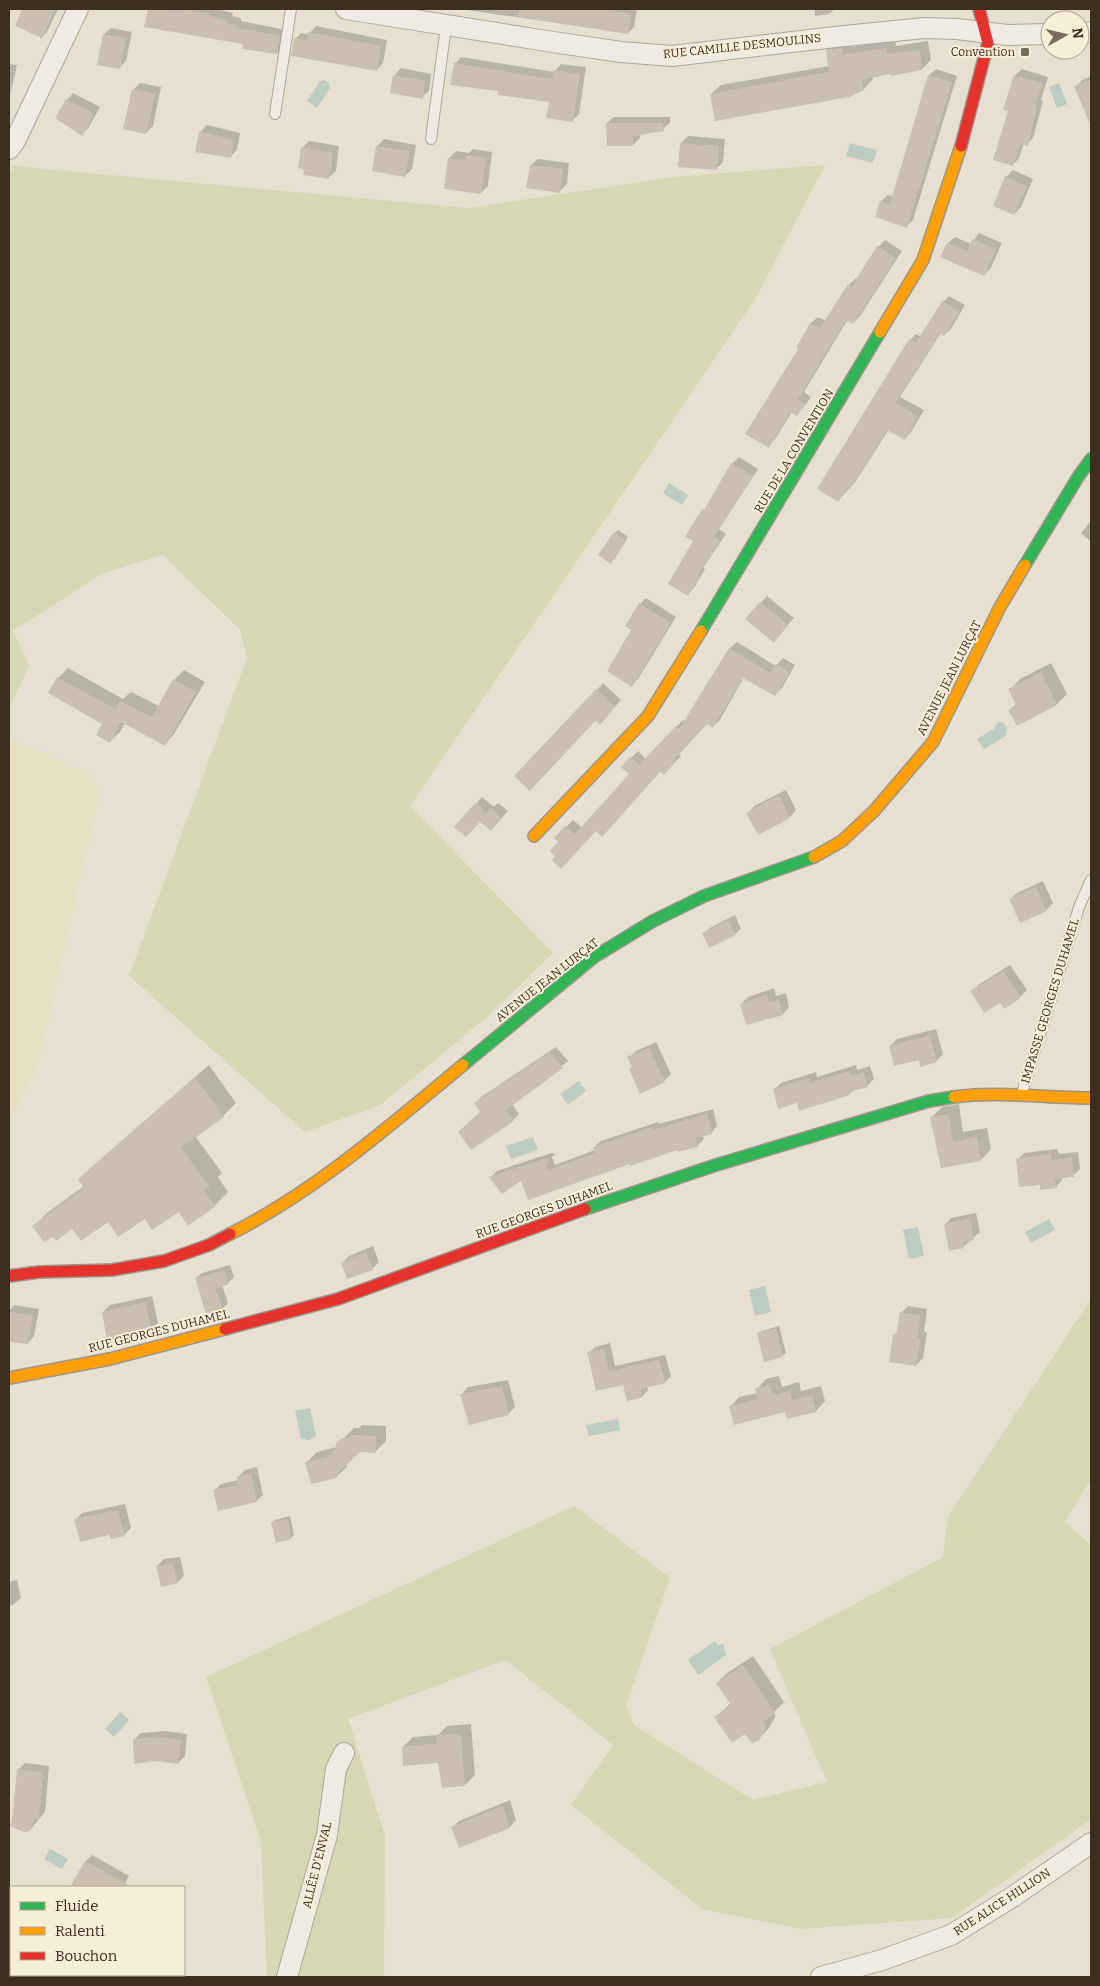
<svg xmlns="http://www.w3.org/2000/svg" width="1100" height="1986" viewBox="0 0 1100 1986" font-family="Bitter,serif">
<style>
.farmland{fill:#e6dfc2}
.green{fill:#d6d7b3}
.water{fill:#bcccc2}
.shadow{fill:#0003}
.building{fill:#cbbfb2}
.lines{fill:none;stroke-linecap:round;stroke-linejoin:round}
.lane-casing{stroke:#ada599;stroke-width:12}
.street-casing{stroke:#ada599;stroke-width:22}
.fast-casing{stroke:#9c958a;stroke-width:14}
.slow-casing{stroke:#9c958a;stroke-width:14}
.jam-casing{stroke:#9c958a;stroke-width:14}
.lane{stroke:#efebe3;stroke-width:10}
.street{stroke:#efebe3;stroke-width:20}
.fast{stroke:#30b455;stroke-width:11}
.slow{stroke:#ff9f0a;stroke-width:11}
.jam{stroke:#e5322d;stroke-width:11}
.poi-dot{fill:#786c5e;stroke:#f7eed8;stroke-width:2}
.labels{text-anchor:middle;dominant-baseline:central;stroke-width:4;stroke-linejoin:round;paint-order:stroke}
.street-label{font-size:12px;fill:#3d2e20;stroke:#f7eed8}
.poi-label{font-size:12px;fill:#3d2e20;stroke:#f7eed8;text-anchor:end}
</style>
<rect width="100%" height="100%" fill="#e7e0d1"/>
<path class="farmland" d="M9 736 89 775 99 794 38 1065 9 1123Z"/>
<path class="green" d="M825 165 756 298 410 806 553 953 486 1018 379 1106 305 1132 129 976 247 658 240 630 163 555 103 573 13 631 29 666 9 709V178L13 166 468 208 674 177Z
M1091 1299V1479L1065 1522 1091 1545V1819L952 1918 801 1929 702 1909 571 1805 613 1745 505 1660 348 1719 385 1836 384 1977H267L261 1842 206 1677 574 1506 670 1578 626 1706 634 1725 753 1800 827 1782 770 1649 943 1557 948 1516Z
M9 1924 11 1926V1975H85L89 1977H9Z"/>
<path class="water" d="M324 80 328 82 330 88 317 108 307 101 320 81Z
M1059 83 1067 104 1057 108 1049 87Z
M850 143 877 150 873 163 846 156Z
M669 483 688 495 682 505 663 493Z
M999 722 1004 723 1007 728 1006 736 984 749 977 739 995 728V725Z
M579 1081 586 1091 568 1105 560 1094Z
M533 1137 538 1150 511 1159 506 1146Z
M1049 1219 1055 1230 1031 1243 1025 1232Z
M918 1227 924 1256 909 1259 903 1230Z
M765 1286 771 1312 755 1316 749 1290Z
M310 1408 316 1436 309 1440 301 1439 295 1411Z
M618 1419 620 1430 589 1436 586 1425Z
M715 1641 718 1645 723 1644 726 1655 698 1675 688 1660Z
M120 1712 129 1720 114 1737 105 1729Z
M50 1849 68 1859 62 1869 44 1859Z"/>
<path class="shadow" d="M43 9H58L47 32 40 39Z
M149 9H217L233 13 232 16 241 18V21L286 30 284 46 277 53 244 43 146 26Z
M460 9H637L634 27 628 33Z
M815 9H835L829 14 815 16Z
M316 26 387 40 383 63 377 70 295 39 301 33 309 34Z
M111 28 132 32 126 61 119 68 104 34Z
M851 40 852 47 895 40 896 46 928 41 931 60 922 69 891 72 872 77 873 79 864 89 711 94 721 85 829 66 827 50 836 41Z
M461 57 554 72 561 64 586 67 579 114 572 121 550 101 500 90 455 64Z
M9 64 17 65 9 100Z
M401 68 431 74 429 91 422 97 392 92 395 75Z
M936 69 957 76 913 220 907 226 877 216 881 201 888 195 894 197 929 75Z
M1022 69 1048 77 1041 100 1043 101 1033 138 1027 144 1024 143 1019 158 1013 165 1009 110 1005 109 1015 75Z
M1091 76V104L1084 107 1076 87 1082 80Z
M140 83 161 87 153 126 146 133 133 90Z
M73 93 100 107 89 127 82 134 67 100Z
M614 117H670V123L663 129 639 134 640 138 633 145 607 123Z
M207 125 240 133 237 150 230 157 201 131Z
M688 136 725 139 723 162 716 169 681 143Z
M384 139 416 145 412 169 405 176 377 146Z
M309 141 339 146 336 171 329 177 302 148Z
M473 149 492 152 488 186 481 193 449 158 456 151 469 153Z
M538 159 569 163 567 184 560 191 531 165Z
M1013 170 1033 179 1021 207 1014 214 1006 177Z
M979 233 1002 243 991 268 984 275 948 243 955 237 971 244Z
M885 240 902 251 860 316 853 323 848 319 804 392 811 397 803 408 797 414 792 412 775 439 768 446 800 348 798 347 811 323 818 317 826 321 849 285 856 278 858 279 878 247Z
M949 296 965 305 951 329 944 335 941 333 900 397 924 410 911 432 905 438 889 429 856 481 838 501 910 340 916 334 921 337 943 302Z
M739 457 758 469 719 529 726 534 703 568 705 569 694 588 688 594 694 541 687 536 709 504 732 464Z
M1091 521V542L1081 533Z
M618 530 628 537 614 560 615 533Z
M767 596 794 618 780 634 747 619Z
M646 598 676 617 638 679 632 685 640 604Z
M737 642 776 666 783 658 795 665 782 688 775 694 744 677 720 720 713 726 707 723 679 753 681 756 670 767 660 770 596 830 557 856 560 842 556 838 573 820 582 828 631 774 623 767 631 758 638 751 646 759 683 720 685 722 730 648Z
M1051 663 1067 694 1057 704 1017 724 1010 710 1017 703 1010 690 1020 679Z
M68 668 123 699 131 692 159 706 174 680 184 670 205 682 174 734 165 744 125 723 120 732 110 741 104 723 58 678Z
M603 683 621 700 606 717 597 690Z
M786 790 796 810 790 817 758 833 748 813 754 806Z
M482 797 494 807 498 803 508 811 490 830 476 804Z
M1043 881 1053 903 1046 910 1010 899 1017 893Z
M735 915 741 929 735 934H704L710 928Z
M1010 965 1027 990 1020 997 1004 1007 1000 1001 972 992 978 985Z
M774 988 776 996 786 993 789 1007 783 1014 741 1004 748 997Z
M936 1029 943 1054 936 1061 919 1059 890 1046 897 1039Z
M656 1042 671 1074 664 1081 633 1066 629 1058 636 1051Z
M556 1047 568 1061 512 1104 519 1114 513 1120 482 1112 476 1103 481 1097Z
M209 1065 236 1103 223 1116 195 1136 222 1173 218 1177 228 1192 215 1205 146 1218 108 1220 72 1227 34 1226 47 1213 84 1186 80 1179 93 1166Z
M856 1065 857 1070 870 1066 874 1079 867 1086 854 1090 849 1094 798 1102 774 1090 781 1083 816 1072 817 1077Z
M959 1104 963 1132 987 1128 991 1149 981 1160 936 1143 932 1117 942 1107Z
M713 1109 717 1126 711 1133 702 1135 704 1139 697 1146 677 1148 630 1162 522 1179 491 1177 497 1171 551 1153 555 1154 552 1157 555 1165 595 1150 594 1147 601 1141 658 1122 659 1124Z
M1057 1149 1059 1154 1078 1152 1080 1169 1074 1175 1062 1177V1180L1056 1187 1041 1183 1018 1159 1024 1153Z
M976 1213 980 1232 963 1247 945 1225 951 1218Z
M373 1246 379 1262 372 1269 342 1263 349 1256Z
M230 1265 234 1277 228 1283 222 1285 228 1303 222 1309 196 1278 202 1273Z
M152 1296 158 1323 151 1330 103 1312 110 1305Z
M14 1305 39 1309 34 1336 28 1343 9 1341V1311Z
M908 1306 927 1309 924 1332H927L923 1358 916 1365 894 1335 898 1332 901 1313Z
M779 1326 786 1353 782 1356 758 1334 762 1331Z
M610 1343 615 1366 665 1355 671 1376 665 1382 647 1386 648 1390 642 1397 624 1383 597 1390 589 1353 595 1347Z
M779 1376 782 1387 799 1382 801 1391 821 1386 825 1401 816 1411H786L730 1407 739 1397 758 1393 757 1389 766 1379Z
M508 1380 515 1407 508 1414 462 1394 468 1387Z
M362 1425 386 1426V1441L376 1451H359L346 1464 347 1467 336 1477 307 1462 317 1452 337 1447 338 1444 354 1428H359Z
M257 1467 263 1495 256 1501 214 1491 221 1484 239 1480 238 1477 245 1470Z
M125 1504 131 1528 124 1535 110 1534 76 1520 82 1513Z
M290 1516 294 1535 291 1538 272 1523 275 1520Z
M180 1557 184 1575 178 1582 157 1566 164 1559Z
M17 1580 21 1598 14 1604 9 1606V1582Z
M753 1656 784 1702 773 1713 776 1716 769 1728 758 1739 715 1718 731 1703 717 1683 727 1673Z
M471 1724 475 1775 465 1785 440 1761 403 1747 413 1737 438 1735 447 1726Z
M166 1731 187 1734 185 1756 178 1763 134 1740 141 1733Z
M25 1763 49 1766 45 1812 30 1830 18 1770Z
M510 1800 516 1820 510 1827 460 1846 452 1828 459 1821Z
M92 1855 129 1876 123 1887 72 1886 86 1861Z"/>
<path class="building" d="M22 9H55L42 38 15 26Z
M148 9 179 11 182 9 211 14 210 16 227 20 226 23 235 24V27L280 36 277 54 242 49 243 44 144 27Z
M519 9H600L631 14 628 34 518 17Z
M308 32 381 46 377 71 291 56 294 38 307 40Z
M103 34 126 38 120 69 97 65Z
M842 48 843 55 886 48 887 54 920 50 922 70 891 76 890 74 862 80 864 90 849 97 715 121 710 94 829 72 826 50Z
M454 63 552 79 553 70 580 74 573 122 546 118 549 102 498 95V91L450 85Z
M393 75 425 81 423 99 390 93Z
M928 75 952 82 907 228 875 217 880 201 890 204Z
M1014 75 1043 83 1035 106 1037 107 1028 146 1021 144 1013 166 993 160 1008 111 1003 110Z
M1091 80V127L1074 86Z
M132 89 155 94 146 134 123 129Z
M66 99 94 114 82 136 55 118Z
M606 123H663L664 131 633 136V146H607Z
M199 131 234 140 231 158 195 152Z
M680 143 719 146 717 170 678 167Z
M376 146 410 151 405 177 372 171Z
M301 147 333 153 329 179 303 175 304 170 298 168Z
M466 155 486 158 481 194 444 189 448 158 465 160Z
M530 165 563 169 560 193 526 188Z
M1005 176 1027 186 1014 215 993 206Z
M972 239 996 249 984 276 940 257 947 243 967 251Z
M877 246 896 258 853 324 846 320 798 399 805 404 797 416 790 412 769 448 745 434 798 349 796 348 810 323 820 328 848 284 852 286Z
M942 301 960 312 944 336 940 334 895 403 918 416 905 440 887 430 850 489 847 488 838 502 817 489 909 339 916 343Z
M731 463 753 476 714 536 720 541 698 575 700 577 688 596 668 584 693 541 685 537 702 509 704 510Z
M614 532 626 541 611 564 598 555Z
M760 602 788 625 774 643 745 619Z
M639 603 671 623 632 687 607 671 631 630 625 626Z
M729 648 770 673 776 664 790 672 775 696 743 678 713 728 707 724 673 761 675 763 664 775 660 772 602 837 596 831 561 869 552 860 555 856 550 851 558 842 554 838 565 826 575 834 629 774 621 767 630 757 639 765 676 726 679 729Z
M1041 672 1057 705 1017 726 1008 710 1016 705 1008 689Z
M57 677 115 709 120 701 152 717 173 679 196 692 165 746 121 722 110 743 96 735 102 724 48 693Z
M596 689 615 707 600 725 595 721 530 791 514 776Z
M779 795 790 818 758 835 746 813Z
M475 803 486 813 491 808 502 818 491 831 480 822 466 837 454 827Z
M1036 887 1047 911 1020 923 1009 899Z
M728 920 736 935 709 948 702 933Z
M1003 971 1021 998 1004 1009 1000 1003 984 1013 970 991Z
M767 994 769 1002 779 999 783 1015 746 1025 740 1004Z
M930 1035 937 1062 920 1067 919 1060 894 1066 889 1046Z
M649 1048 665 1082 640 1094 629 1069 632 1067 627 1057Z
M550 1052 563 1068 506 1110 514 1121 471 1150 458 1132 480 1112 474 1103Z
M850 1071 851 1076 864 1072 868 1087 850 1092V1095L799 1111 797 1103 778 1109 773 1089 809 1078 810 1083Z
M195 1077 224 1117 181 1148 210 1187 204 1190 216 1206 188 1226 179 1212 152 1230 145 1219 118 1237 108 1222 81 1241 72 1229 56 1241 53 1237 44 1242 32 1226 84 1188 78 1179Z
M707 1114 712 1134 695 1138 698 1147 677 1152V1150L630 1166V1164L528 1200 521 1181 502 1194 489 1177 544 1159H548L549 1161 546 1164 548 1170 595 1153 593 1147 652 1127 653 1130Z
M949 1114 953 1142 977 1137 981 1161 941 1168 930 1117Z
M1051 1154 1052 1160 1072 1157 1074 1177 1054 1179 1057 1188 1040 1190V1185L1019 1187 1016 1159Z
M970 1218 974 1240 963 1242 964 1248 949 1251 944 1224Z
M366 1252 373 1270 347 1279 341 1262Z
M224 1271 229 1284 216 1289 223 1310 206 1314 195 1278Z
M145 1302 152 1331 107 1341 102 1312Z
M9 1312 33 1315 28 1344 9 1342Z
M900 1312 921 1316 917 1338 921 1339 916 1366 889 1362 893 1334 896 1335Z
M776 1328 783 1357 764 1362 757 1333Z
M604 1349 609 1371 659 1360 666 1383 641 1389 642 1398 627 1401 623 1385 596 1391 587 1352Z
M769 1385 773 1395 790 1391 792 1400 812 1395 816 1412 787 1419 785 1412 734 1425 729 1406 758 1399 755 1388Z
M502 1386 509 1415 469 1425 460 1394Z
M351 1435 376 1436V1453L360 1452 336 1475 337 1478 311 1484 305 1462 328 1457 336 1449V1443L342 1438H348Z
M251 1473 257 1502 218 1511 213 1490 238 1485 237 1477Z
M118 1510 125 1536 111 1539 109 1535 80 1542 74 1519Z
M288 1519 291 1539 276 1543 271 1522Z
M173 1563 178 1583 161 1587 156 1566Z
M743 1665 775 1713 763 1722 766 1727 759 1740 752 1744 745 1734 732 1743 714 1717 731 1705 716 1683Z
M461 1734 465 1786 442 1788 438 1763 403 1766 402 1747 437 1743 436 1735Z
M158 1737 181 1740 178 1764 155 1761 134 1764 133 1739Z
M17 1769 43 1772 39 1820 35 1818 30 1831 24 1832 9 1826 12 1820Z
M503 1806 510 1828 459 1848 451 1827Z
M85 1861 132 1887H70Z"/>
<g class="lines">
<g class="lane-casing">
<path id="lane" d="M275 114 291 9
M431 139 446 26
M1022 1093 1079 907 1091 880"/>
</g>
<g class="street-casing">
<path id="street" d="M346 9 553 42 621 52 672 56 835 37 924 28 957 29 1007 35 1050 34
M1080 34 1091 32
M9 149 15 141 78 9
M9 1903 11 1905
M102 1975 105 1977
M287 1977 327 1835 336 1769 344 1753
M821 1977 882 1960 951 1935 1014 1896 1091 1843"/>
</g>
<g class="fast-casing">
<path id="fast" d="M1025 565 1078 477 1091 459
M701 631 880 332
M463 1065 594 957 653 921 704 896 814 857
M585 1209 716 1165 929 1101 954 1097"/>
</g>
<g class="slow-casing">
<path id="slow" d="M880 332 923 260 961 146
M534 836 648 716 701 631
M814 857 842 841 874 811 933 742 1000 607 1025 565
M954 1097C1000 1091 1045 1098 1091 1098
M230 1234C316 1191 389 1126 463 1065
M9 1378 110 1359 225 1329"/>
</g>
<g class="jam-casing">
<path id="jam" d="M961 146 988 43 979 9
M9 1276 39 1272 112 1270 164 1261 209 1245 230 1234
M225 1329 338 1299 585 1209"/>
</g>
<use href="#lane" class="lane"/>
<use href="#street" class="street"/>
<use href="#fast" class="fast"/>
<use href="#slow" class="slow"/>
<use href="#jam" class="jam"/>
</g>
<rect class="poi-dot" x="1020" y="47" width="10" height="10" rx="2.5"/>
<g class="labels">
<g class="street-label">
<text transform="translate(742 46) rotate(-6)">RUE CAMILLE DESMOULINS</text>
<text transform="translate(794 451) rotate(-59)">RUE DE LA CONVENTION</text>
<text transform="translate(949 678) rotate(-63)">AVENUE JEAN LURÇAT</text>
<text transform="translate(547 980) rotate(-38)">AVENUE JEAN LURÇAT</text>
<text transform="translate(1050 1001) rotate(-73)">IMPASSE GEORGES DUHAMEL</text>
<text transform="translate(544 1210) rotate(-20)">RUE GEORGES DUHAMEL</text>
<text transform="translate(159 1331) rotate(-14)">RUE GEORGES DUHAMEL</text>
<text transform="translate(317 1865) rotate(-76)">ALLÉE D'ENVAL</text>
<text transform="translate(1002 1902) rotate(-33)">RUE ALICE HILLION</text>
</g>
<g class="poi-label">
<text x="1015" y="52">Convention</text>
</g>
</g>
<rect width="1100" height="1986" fill="none" stroke="#3d2e20" stroke-width="20"/>
<rect x="10" y="1886" width="175" height="90" fill="#f7eed8" stroke="#ada18e"/>
<rect x="20" y="1902" width="25" height="8" fill="#30b455" stroke="#ada18e"/>
<text x="55" y="1911" font-size="15" fill="#3d2e20">Fluide</text>
<rect x="20" y="1927" width="25" height="8" fill="#ff9f0a" stroke="#ada18e"/>
<text x="55" y="1936" font-size="15" fill="#3d2e20">Ralenti</text>
<rect x="20" y="1952" width="25" height="8" fill="#e5322d" stroke="#ada18e"/>
<text x="55" y="1961" font-size="15" fill="#3d2e20">Bouchon</text>
<g transform="translate(1065 35) rotate(82)"><circle r="24" fill="#f7eed8" stroke="#ada18e"/>
<path d="M0-4L9 19L0 12L-9 19Z" fill="#786c5e"/>
<text y="-8" font-size="14" font-weight="bold" text-anchor="middle" fill="#3d2e20">N</text>
</g>
</svg>
